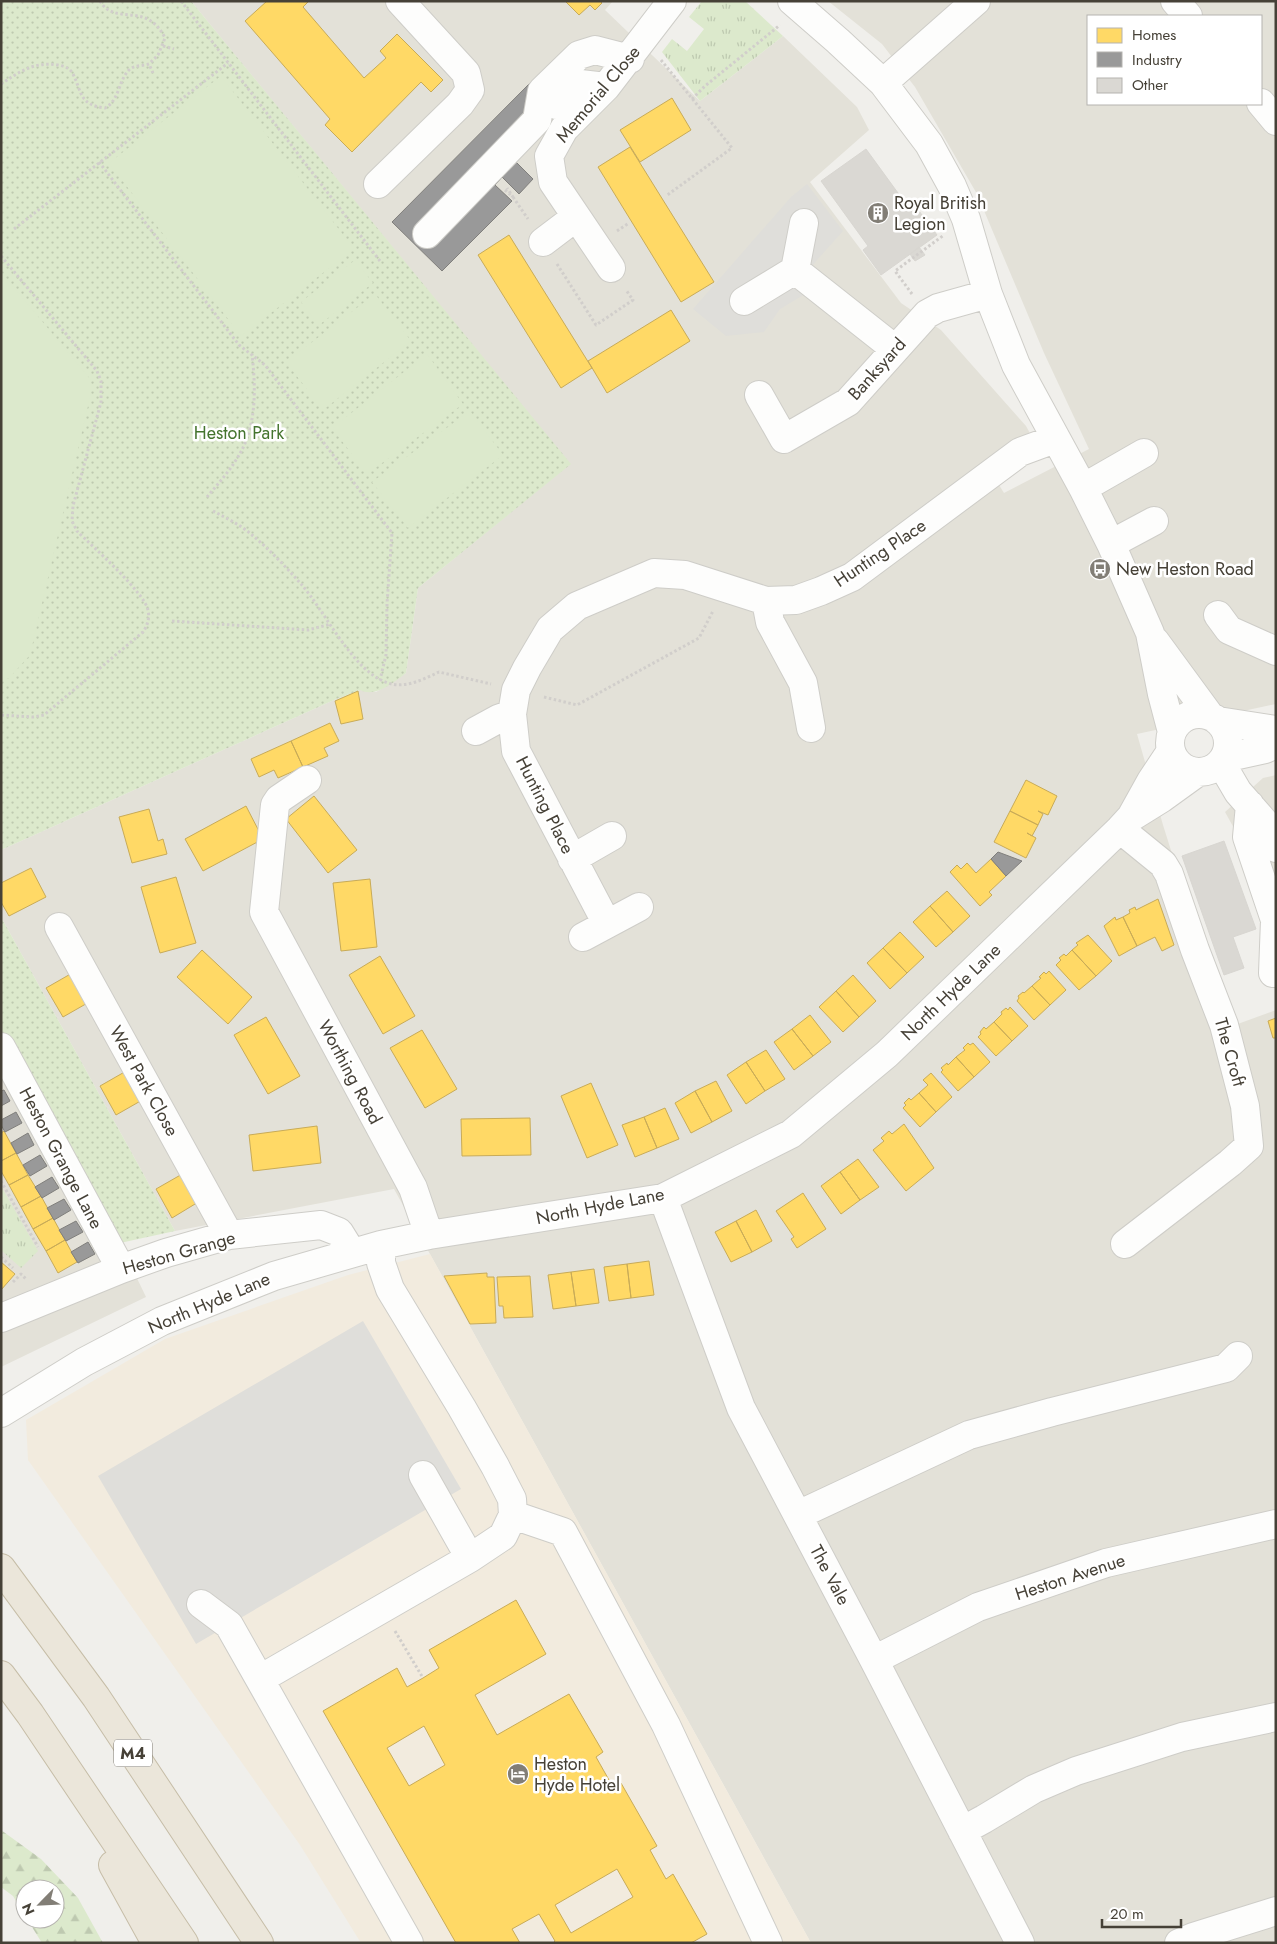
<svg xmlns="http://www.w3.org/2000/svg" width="1277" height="1944" viewBox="0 0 1277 1944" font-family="Jost,sans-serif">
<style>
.residential{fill:#e3e1d8;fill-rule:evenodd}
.commercial{fill:#f2ebde}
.grass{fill:url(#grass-tufts)}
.forest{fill:url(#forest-firs)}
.park{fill:url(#park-dots)}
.garden{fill:#dce9cc}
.parking{fill:#dfdeda}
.homes{fill:#ffd966;stroke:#c8ab58;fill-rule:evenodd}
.industry{fill:#999;stroke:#807f7c}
.building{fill:#dad8d3;stroke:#d8d6d1}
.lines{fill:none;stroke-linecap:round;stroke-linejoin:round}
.minor-casing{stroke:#cecdc8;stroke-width:30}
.highway-casing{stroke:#c6bda7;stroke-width:30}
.path{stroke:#d1cecb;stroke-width:3;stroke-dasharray:2.5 2.5;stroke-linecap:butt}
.minor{stroke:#fdfdfc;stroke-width:28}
.highway{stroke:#ebe6da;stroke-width:28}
.labels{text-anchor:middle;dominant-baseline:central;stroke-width:5;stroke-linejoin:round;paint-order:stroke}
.shield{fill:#fff;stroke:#7e7a73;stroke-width:1}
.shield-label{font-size:16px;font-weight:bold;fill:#464137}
.street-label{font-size:18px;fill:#464137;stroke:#fff}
.poi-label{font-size:18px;fill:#464137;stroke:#fff;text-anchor:start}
.park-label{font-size:18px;fill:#44742e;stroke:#fff}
</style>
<defs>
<pattern id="grass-tufts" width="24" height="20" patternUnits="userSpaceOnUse" patternTransform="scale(1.25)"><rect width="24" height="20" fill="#dce9cc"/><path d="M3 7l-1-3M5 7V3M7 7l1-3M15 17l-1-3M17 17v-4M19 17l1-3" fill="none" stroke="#bec9b0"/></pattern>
<pattern id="forest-firs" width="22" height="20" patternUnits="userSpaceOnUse" patternTransform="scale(1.25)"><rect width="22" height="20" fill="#dce9cc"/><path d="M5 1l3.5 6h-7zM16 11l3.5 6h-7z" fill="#bec9b0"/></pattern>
<pattern id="park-dots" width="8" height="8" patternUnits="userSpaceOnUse" patternTransform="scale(1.25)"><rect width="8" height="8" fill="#dce9cc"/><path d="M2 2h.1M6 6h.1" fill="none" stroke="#bec9b0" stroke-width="1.8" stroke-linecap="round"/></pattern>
</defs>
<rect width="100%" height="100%" fill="#f0efeb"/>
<path class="residential" d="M191 1H613L605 10 700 101 783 36 857 107 869 130 810 182 901 303 941 330 1026 426 1032 437 984 461 1004 493 1089 449 1044 353 977 194 915 87 882 44 828 1H1276V704L1137 734 1163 825 1202 949 1235 1025 1276 1010V1943H811L394 1189 175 1231 1 917V850L334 700 360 690 376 692 390 684 406 673 418 588 570 464ZM1088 16H1261V104H1088Z
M1276 775V893L1240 839 1225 812 1263 778Z
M1 1029 120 1243 146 1297 1 1367Z"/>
<path class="commercial" d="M430 1254 811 1943H361L300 1845 28 1460 26 1420 165 1339 348 1275Z"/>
<path class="grass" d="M702 1H745L783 36 700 101 662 52 672 39 687 51 704 29 689 17Z
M1 1186 38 1251 21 1268 1 1250Z"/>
<path class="forest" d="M1 1830 41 1859 78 1898 103 1943H42L27 1919H55V1889H25V1916L13 1896 1 1887Z"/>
<path class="park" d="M1 1H191L571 464 418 588 406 673C394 682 376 698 360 690L334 700 1 850Z
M1 917 175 1231 120 1243 1 1029Z"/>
<path class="garden" d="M221 76 354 249 241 336 109 163Z
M355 260 373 283 319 325 301 302Z
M1 272 91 380V393L30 655 9 678 1 682Z
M375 294 411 341 323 410 286 362Z
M427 354 463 404 367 474 332 428Z
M470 411 503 455 408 528 372 482Z"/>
<path class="parking" d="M807 184 843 231 809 269 817 287 780 309 764 332 726 336 693 309 791 197Z
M363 1321 461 1489 196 1644 98 1476Z"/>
<path class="homes" d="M267 1H309L303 7 364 78 386 58 380 51 397 34 443 80 431 92 421 82 352 152 325 125 330 119 245 21Z
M565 1H600L602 3 595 10 590 5 579 15Z
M672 98 691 130 640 162 620 130Z
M630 147 714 282 681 302 598 167Z
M509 235 592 368 561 388 478 255Z
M671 310 690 341 607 393 588 361Z
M358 691 363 719 341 724 335 701Z
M330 723 339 741 324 748 328 756 303 767 291 741Z
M291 741 303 767 278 778 274 770 259 777 251 759Z
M1026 780 1057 796 1048 815 1038 811 1043 814 1038 825 1010 811Z
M314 796 357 850 328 873 286 819Z
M246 806 263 839 203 871 185 839Z
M149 809 158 841 163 839 167 854 132 863 119 817Z
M1010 811 1038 825 1032 836 1027 833 1036 838 1026 858 994 842Z
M991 859 1006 876 989 892 992 895 980 906 950 872 957 865 961 869 967 863 976 873Z
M31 868 46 897 9 916 1 902V883Z
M176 877 196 943 160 953 141 887Z
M370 879 377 947 341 951 333 883Z
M947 891 970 916 953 932 930 906Z
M1158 899 1174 945 1162 951 1155 937 1137 946 1123 917 1130 913 1129 910 1135 907 1136 910Z
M930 906 953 932 936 947 913 922Z
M1115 917 1116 920 1123 917 1137 946 1119 956 1104 926Z
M900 932 924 957 907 973 883 948Z
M1088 935 1112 961 1096 976 1072 950 1078 945 1076 943Z
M883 948 907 973 890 989 867 963Z
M202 950 252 997 228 1024 177 977Z
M1072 950 1096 976 1079 990 1056 965 1061 960 1059 958 1064 954 1066 956Z
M380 956 415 1016 383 1034 349 975Z
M1049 971 1066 990 1050 1005 1032 986 1041 978 1039 977 1044 972 1046 974Z
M74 972 91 1001 63 1017 46 988Z
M853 975 876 1001 859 1017 836 991Z
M1032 986 1050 1005 1034 1020 1017 1001 1019 998 1018 996 1023 992 1024 993Z
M836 991 859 1017 843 1032 819 1007Z
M1010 1007 1028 1026 1012 1041 994 1022 1002 1014 1001 1012 1006 1008 1008 1010Z
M810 1015 831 1042 813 1056 792 1029Z
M266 1017 300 1076 268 1094 234 1035Z
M1276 1018V1038H1273L1268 1021Z
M994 1022 1012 1041 996 1056 978 1037 981 1034 980 1032 984 1027 986 1029Z
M792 1029 813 1056 794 1070 774 1042Z
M422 1030 457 1089 425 1108 390 1048Z
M968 1043 970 1045 973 1043 990 1062 974 1077 956 1057 965 1050 963 1048Z
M766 1050 785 1079 765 1091 746 1062Z
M956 1057 974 1077 958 1091 941 1072 943 1070 941 1068 947 1063 948 1065Z
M746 1062 765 1091 746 1104 727 1075Z
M128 1070 144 1099 116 1115 100 1086Z
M931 1073 952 1097 936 1112 919 1093 928 1085 923 1080Z
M716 1081 732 1111 712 1122 695 1091Z
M591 1083 618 1145 587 1158 561 1096Z
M695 1091 712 1122 691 1133 675 1103Z
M919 1093 936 1112 920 1127 903 1108 906 1105 904 1103 909 1098 911 1100Z
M665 1108 679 1139 657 1148 644 1117Z
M644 1117 657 1148 635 1157 622 1125Z
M530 1118 531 1155 462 1156 461 1119Z
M904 1124 934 1168 906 1191 873 1150 884 1141 881 1138 889 1131 892 1134Z
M317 1126 321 1163 253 1171 249 1135Z
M4 1131 16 1153 1 1161V1133Z
M16 1153 28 1175 9 1185 1 1171V1161Z
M858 1159 879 1187 860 1200 840 1172Z
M840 1172 860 1200 841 1214 821 1186Z
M184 1173 200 1201 172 1218 156 1189Z
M28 1175 41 1196 21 1207 9 1185Z
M803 1193 826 1229 797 1248 791 1239 794 1237 776 1211Z
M41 1196 53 1218 33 1229 21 1207Z
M756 1210 772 1241 752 1252 736 1221Z
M53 1218 65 1240 46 1251 33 1229Z
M736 1221 752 1252 731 1262 715 1232Z
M65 1240 77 1262 58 1273 46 1251Z
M649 1261 654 1295 631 1298 627 1264Z
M1 1262 15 1274 1 1290Z
M627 1264 631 1298 609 1301 604 1267Z
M594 1269 599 1303 576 1306 571 1272Z
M571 1272 576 1306 553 1309 548 1275Z
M487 1273V1277H494L496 1323 470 1324 444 1276Z
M530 1276 533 1317 504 1318 503 1306H499L497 1277Z
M516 1600 546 1654 475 1695 497 1735 569 1694 603 1752 596 1757 613 1787 621 1783 657 1846 650 1850 666 1879 673 1874 707 1934 691 1943H553L555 1941 539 1914 512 1929 520 1943H456L323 1711 397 1668 407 1687 423 1678 439 1668 429 1650ZM424 1726 445 1765 409 1786 387 1748ZM617 1869 633 1897 571 1933 555 1905Z"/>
<path class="industry" d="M530 83 561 115 515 161 533 179 519 194 502 177 495 185 512 201 442 271 392 222Z
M998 852 1022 861 1006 876 991 859Z
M4 1090 10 1101 1 1106V1091Z
M16 1112 22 1123 5 1132 1 1125V1120Z
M28 1133 34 1145 17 1154 11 1143Z
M40 1155 47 1166 30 1176 23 1165Z
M52 1177 59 1188 42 1198 35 1187Z
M64 1199 71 1210 54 1220 47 1208Z
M76 1221 83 1232 66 1241 59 1230Z
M88 1242 95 1254 78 1263 71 1252Z"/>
<path class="building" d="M866 149 914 215 919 211 937 235 881 275 863 250 868 246 821 181Z
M919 247 925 255 915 261 910 254Z
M1224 841 1256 929 1233 937 1244 968 1224 975 1182 856Z"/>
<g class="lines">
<g class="minor-casing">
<path id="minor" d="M792 1 838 41 883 83 929 144 952 186 966 219 988 294 1016 365 1083 488 1111 544 1150 633 1162 694 1172 732
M1175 1 1188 16
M883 83 976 1
M1261 103 1276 121
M557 105 580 84 606 87
M378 184 460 104 470 90 466 73 400 1
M427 234 537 120 542 91 579 55 595 50 630 59
M543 242 576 217
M611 268 553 182 549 156 564 129 606 87 672 1
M795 270 895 349
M744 301 795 270 804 223
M759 395 784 439 848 402 927 314 938 308 988 294
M1083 488 1144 453
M1111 544 1154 521
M766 601 770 622 803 683 811 728
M1218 615 1229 630 1276 651
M1155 641 1210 716
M1170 743a29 29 0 1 1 58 0a29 29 0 1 1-58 0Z
M1218 721 1276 730
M476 731 498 719 512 714
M1224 758 1265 749 1276 744
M1221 763 1238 792 1267 825 1276 848
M307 780 279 799 275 805 264 912 413 1188 429 1235
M1250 805 1247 837 1275 920 1273 973
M1133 816 1162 798 1198 772
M1120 829 1163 864 1169 874 1195 950 1224 1025 1245 1106 1249 1146 1230 1163 1125 1244
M572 859 612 836
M607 924 516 751 512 714 516 690 527 668 550 629 577 606 654 573 685 575 766 601 796 600 821 591 852 577 1020 452 1055 439
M59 927 229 1235
M583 937 639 907
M1 1047 121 1269
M663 1198 741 1408 874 1660 1020 1943
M1 1318 121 1269 166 1253 229 1235 321 1225 339 1232 352 1253
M1 1413 84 1362 162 1321 274 1276 381 1245 429 1235 663 1198 791 1134 887 1054 1120 829 1131 817 1151 781 1171 751
M423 1475 470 1558
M513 1515 563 1532 666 1725 768 1943
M798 1515 969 1435 1052 1412 1226 1368 1238 1356
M201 1604 229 1625 409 1943
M874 1660 978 1607 1106 1563 1276 1524
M260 1679 470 1558 503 1536 513 1515 512 1499 495 1466 462 1408 390 1289 381 1263V1245
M962 1831 984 1819 1034 1789 1076 1771 1182 1737 1276 1717
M1179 1943 1193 1937 1276 1911"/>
</g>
<g class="highway-casing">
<path id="highway" d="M1 1568 96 1697 259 1943
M1 1675 30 1714 184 1943
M113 1865 156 1943"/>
</g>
<path class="path" d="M100 1C115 27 146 0 165 38L158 55 149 64
M181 1 380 261
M163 46 174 49
M661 60 732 148 666 196
M1 84C19 72 35 61 58 65 64 66 70 68 73 74 82 92 79 105 105 108 120 100 118 80 130 69 135 65 143 66 149 64L153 73
M692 99 705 86 780 25
M99 162 239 345 265 365 392 533 387 604 386 655 380 680
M505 190 513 197 507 188
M513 197 528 219
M14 229 228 63
M617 231 629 223
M1 256 97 371 101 381V402L73 506 72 521 77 531C93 547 144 592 148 610 150 619 147 626 143 632L44 715 33 717 1 715
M557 264 596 325 633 300 626 290
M912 294 895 271 944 235
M207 497C217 485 228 473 236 460 257 429 256 390 252 354
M213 511C226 518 241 525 252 535 269 549 286 567 301 584 325 611 353 672 388 683 405 689 424 679 439 672L491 684
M172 621 308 630 331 624
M544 697 577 705 699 638 713 611
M1 1181 38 1247
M1 1257 13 1268
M13 1282 21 1274 26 1279
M395 1631 423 1678"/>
<use href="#minor" class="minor"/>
<use href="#highway" class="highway"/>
</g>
<defs>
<g id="building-disc" transform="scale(1.125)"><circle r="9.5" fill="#827e76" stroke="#fff"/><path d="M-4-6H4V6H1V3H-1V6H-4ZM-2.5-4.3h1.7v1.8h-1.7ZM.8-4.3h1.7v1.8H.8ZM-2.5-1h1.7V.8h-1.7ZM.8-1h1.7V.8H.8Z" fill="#fff"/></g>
<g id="bus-disc" transform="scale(1.125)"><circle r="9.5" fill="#827e76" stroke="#fff"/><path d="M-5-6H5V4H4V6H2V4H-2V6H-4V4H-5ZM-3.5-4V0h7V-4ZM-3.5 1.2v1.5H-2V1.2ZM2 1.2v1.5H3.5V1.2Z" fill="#fff"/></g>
<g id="hotel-disc" transform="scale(1.125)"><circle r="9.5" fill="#827e76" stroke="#fff"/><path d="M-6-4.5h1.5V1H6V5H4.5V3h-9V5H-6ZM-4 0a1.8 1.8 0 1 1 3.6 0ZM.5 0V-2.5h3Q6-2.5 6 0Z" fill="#fff"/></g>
</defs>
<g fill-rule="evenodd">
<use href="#building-disc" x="878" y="213"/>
<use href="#bus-disc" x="1100" y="569"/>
<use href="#hotel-disc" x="518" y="1774"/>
</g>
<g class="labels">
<rect class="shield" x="114" y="1739.5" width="38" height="27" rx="4"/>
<g class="shield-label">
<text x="133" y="1753">M4</text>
</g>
<g class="street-label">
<text transform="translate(598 94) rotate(-50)">Memorial Close</text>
<text transform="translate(877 369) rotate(-48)">Banksyard</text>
<text transform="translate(880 553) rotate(-34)">Hunting Place</text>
<text transform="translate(545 805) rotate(63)">Hunting Place</text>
<text transform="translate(951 992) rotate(-44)">North Hyde Lane</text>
<text transform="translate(1230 1052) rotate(74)">The Croft</text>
<text transform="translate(350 1072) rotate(62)">Worthing Road</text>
<text transform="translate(144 1081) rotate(61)">West Park Close</text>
<text transform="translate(61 1158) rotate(62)">Heston Grange Lane</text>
<text transform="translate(600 1206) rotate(-11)">North Hyde Lane</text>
<text transform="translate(179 1253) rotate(-16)">Heston Grange</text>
<text transform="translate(209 1303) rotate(-23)">North Hyde Lane</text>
<text transform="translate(830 1575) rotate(62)">The Vale</text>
<text transform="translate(1070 1577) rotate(-18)">Heston Avenue</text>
</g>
<g class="poi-label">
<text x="894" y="203">Royal British<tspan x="894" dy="21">Legion</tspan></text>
<text x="1116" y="569">New Heston Road</text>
<text x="534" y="1764">Heston<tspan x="534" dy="21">Hyde Hotel</tspan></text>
</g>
<g class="park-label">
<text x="239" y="433">Heston Park</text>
</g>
</g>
<rect width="1277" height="1944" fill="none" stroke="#464137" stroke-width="5"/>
<rect x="1087" y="15" width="175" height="90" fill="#ffffff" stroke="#b5b3af"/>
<rect x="1097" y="28" width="25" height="15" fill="#ffd966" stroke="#b5b3af"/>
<text x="1132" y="40" font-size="15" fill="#464137">Homes</text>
<rect x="1097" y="52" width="25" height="15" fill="#999999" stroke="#b5b3af"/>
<text x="1132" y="65" font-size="15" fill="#464137">Industry</text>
<rect x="1097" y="78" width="25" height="15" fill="#dad8d3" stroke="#b5b3af"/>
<text x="1132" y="90" font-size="15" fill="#464137">Other</text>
<g transform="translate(40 1904) rotate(246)"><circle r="24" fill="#ffffff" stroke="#b5b3af"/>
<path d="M0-4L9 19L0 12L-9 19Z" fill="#827e76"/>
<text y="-8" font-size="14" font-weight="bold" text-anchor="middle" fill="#464137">N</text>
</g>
<path d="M1102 1919v8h79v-8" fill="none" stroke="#464137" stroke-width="2.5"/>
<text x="1110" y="1919" font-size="15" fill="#464137" stroke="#ffffff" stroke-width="4" paint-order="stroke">20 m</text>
</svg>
